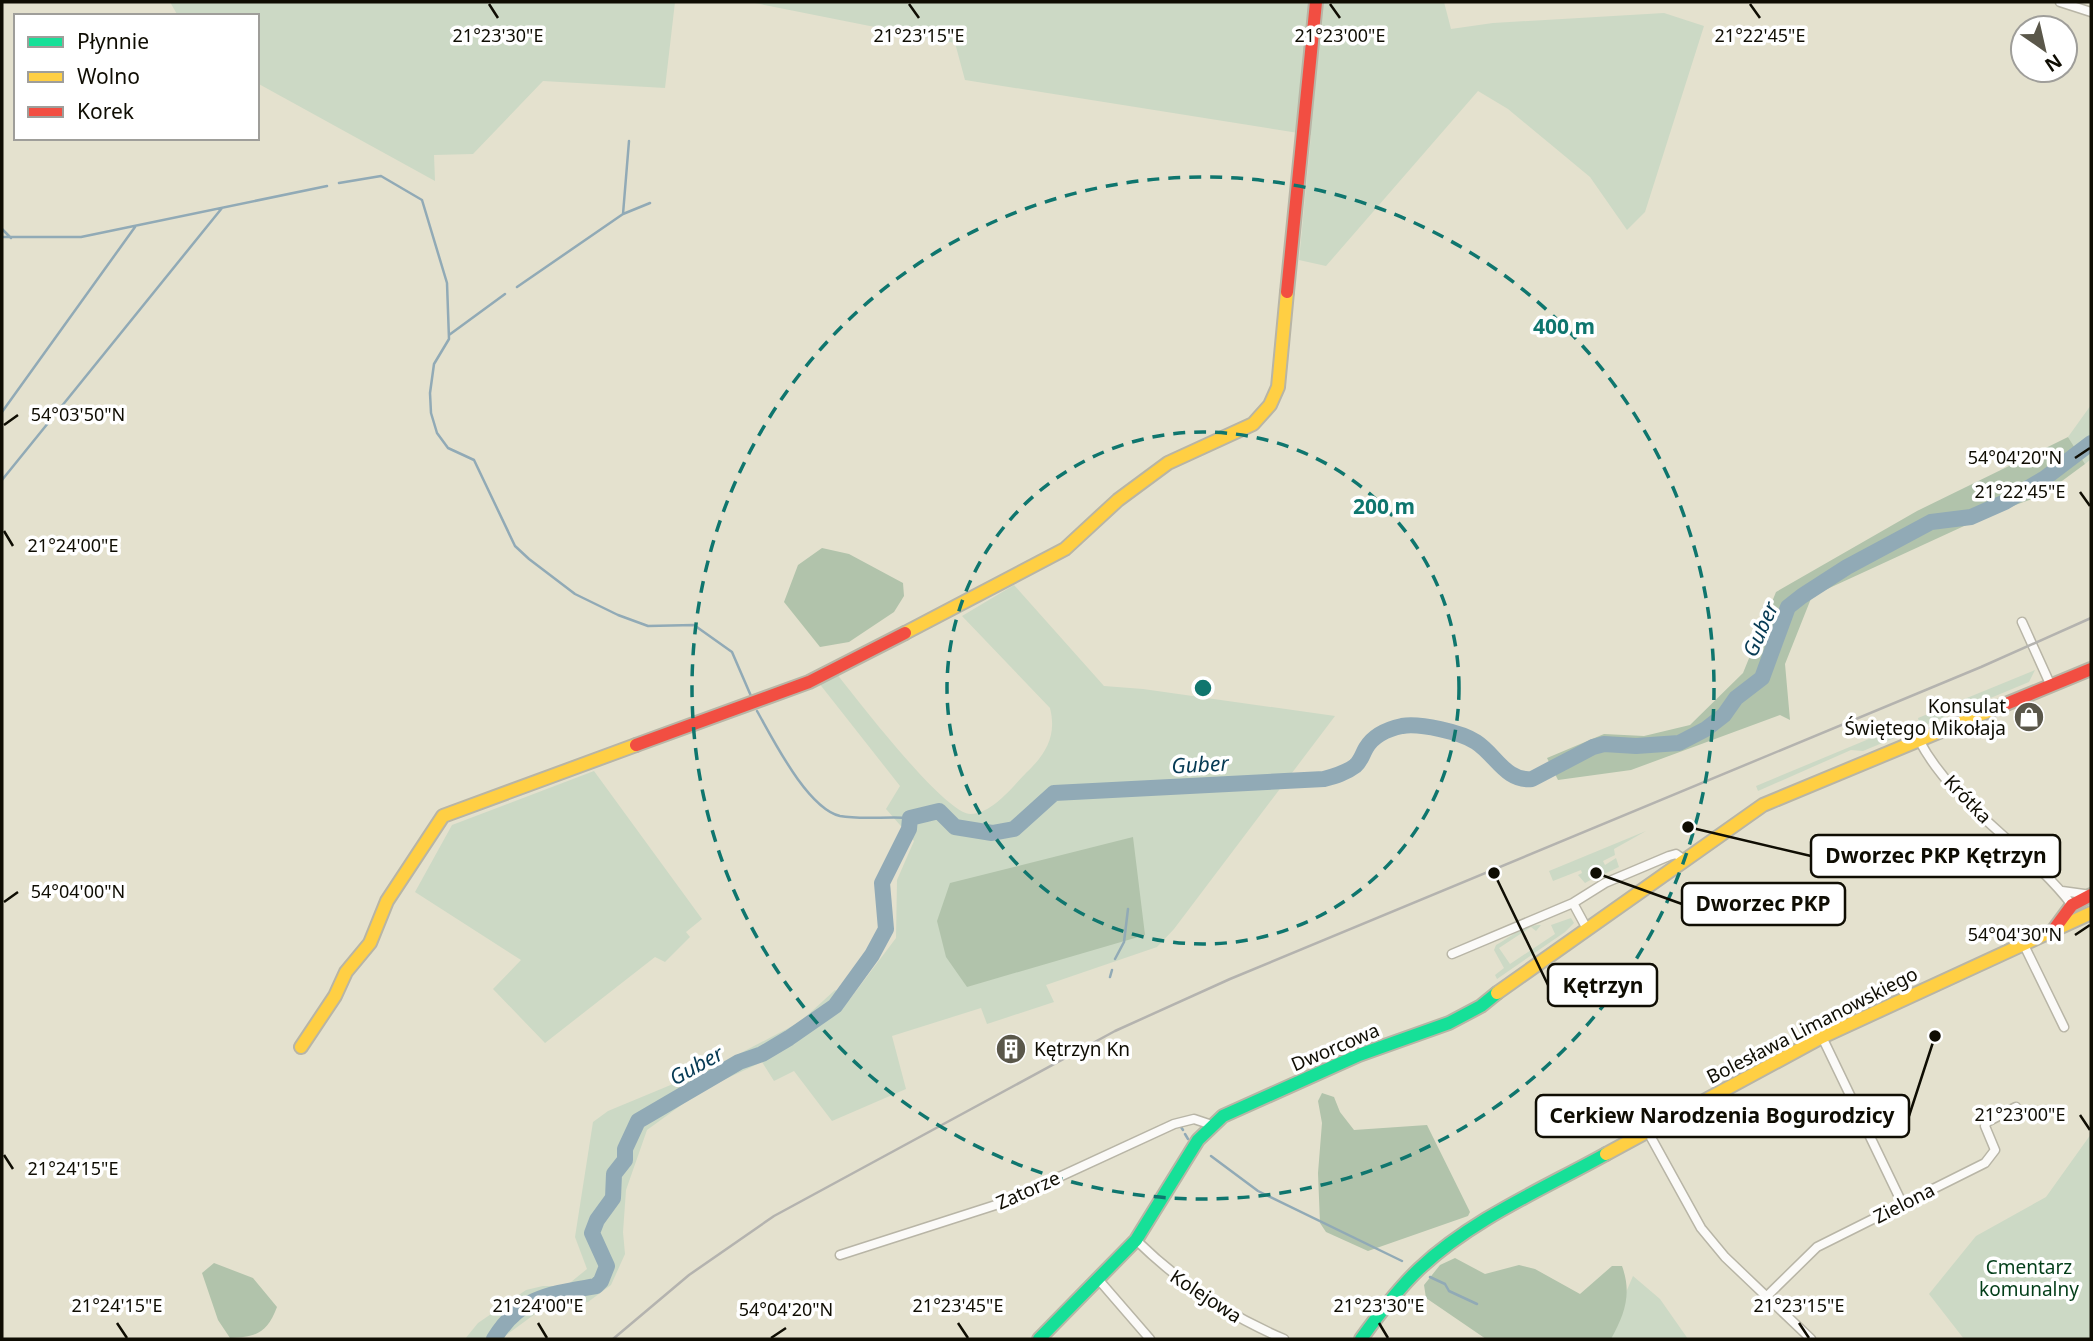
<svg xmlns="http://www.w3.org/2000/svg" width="2093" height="1341" viewBox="0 0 2093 1341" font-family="'Noto Sans',sans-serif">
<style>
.green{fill:#ccd9c5}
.forest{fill:#b1c3ab}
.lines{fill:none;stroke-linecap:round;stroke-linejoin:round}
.stream{stroke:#91aab6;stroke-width:2.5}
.river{stroke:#91aab6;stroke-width:16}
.street-casing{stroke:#b8b5a6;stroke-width:11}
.fast-casing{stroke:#b8b5a6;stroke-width:16}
.slow-casing{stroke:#b8b5a6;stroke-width:16}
.jam-casing{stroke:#b8b5a6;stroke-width:16}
.street{stroke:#fbfaf8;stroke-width:8}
.fast{stroke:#16e098;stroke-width:12}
.slow{stroke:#ffcf43;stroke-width:12}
.jam{stroke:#f24e42;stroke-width:12}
.rail{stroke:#b4b3af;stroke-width:2.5}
.ticks{fill:none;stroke:#0f0d03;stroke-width:2.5}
.ring{fill:none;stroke:#0f766e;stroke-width:3.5;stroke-dasharray:12 9}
.labels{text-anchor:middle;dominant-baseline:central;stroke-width:7;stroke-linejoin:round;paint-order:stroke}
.poi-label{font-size:19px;fill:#0f0d03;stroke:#fff;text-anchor:end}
.street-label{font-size:19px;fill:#0f0d03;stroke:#fff}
.park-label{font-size:19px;fill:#033e19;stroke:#fff}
.water-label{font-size:21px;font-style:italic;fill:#063a54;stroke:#fff}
.ticks-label{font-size:18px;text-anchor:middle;fill:#0f0d03;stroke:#fff;stroke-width:7;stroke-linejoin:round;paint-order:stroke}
.centre{fill:#0f766e;stroke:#fff;stroke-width:3.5}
.ring-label{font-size:21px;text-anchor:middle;font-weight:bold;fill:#0f766e;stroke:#fff;stroke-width:7;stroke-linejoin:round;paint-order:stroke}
.leader{fill:none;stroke:#0f0d03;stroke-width:2.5}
.callout-dot{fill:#0f0d03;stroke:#fff;stroke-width:2.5}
.callout{fill:#fff;stroke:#0f0d03;stroke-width:2.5}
.callout-label{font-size:21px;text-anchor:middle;font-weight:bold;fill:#0f0d03}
</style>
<rect width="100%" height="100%" fill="#e4e1ce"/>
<path class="green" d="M170 2H675L665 88 543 81 473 154 434 155 435 181 257 83V16H178Z
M1444 2 1451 29 1493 23 1664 13 1704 26 1645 212 1627 230 1590 177 1508 109 1478 91 1326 266 1299 260 1311 135 965 80 955 43 755 3Z
M2091 405V459L2085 464 2068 437Z
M1014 585 1104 686 1143 689 1335 716 1174 929 1157 947 1046 985 1054 1002 987 1024 981 1008 892 1036 906 1089 832 1121 794 1071 774 1081 762 1062 702 1090 647 1130 626 1190 623 1232 625 1254 611 1285 588 1302 535 1314 501 1339H465L478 1323 526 1290 543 1286H566L587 1269 575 1237 593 1122 608 1111 714 1067 800 1022 835 990 850 999 896 938 897 880 914 841 886 809 900 786 811 673 829 664C850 690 944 815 971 814 993 813 1012 787 1026 773 1046 754 1057 736 1050 708L962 616Z
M2035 670 2029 682 1863 751 1851 750 1758 791 1756 786 1900 726 1903 732 1920 725 1918 718Z
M594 771 702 919 686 932 690 937 665 962 655 957 545 1043 493 989 521 960 415 892 452 825Z
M1646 831 1614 849 1615 855 1603 861 1605 865 1616 858 1619 867 1602 875 1599 870 1592 873 1594 878 1585 883 1578 875 1582 873 1581 870 1553 881 1549 871Z
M1571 918 1574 923 1565 932 1497 979 1495 975 1504 968 1494 950 1496 945C1510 937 1525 924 1541 925L1536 931 1531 927 1499 948 1510 964 1555 934 1551 925Z
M2091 1134V1339H1964L1929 1294 1976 1236 2046 1197Z
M1633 1276 1660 1299 1688 1339H1606Z"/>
<path class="forest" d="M2068 437 2085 464 2043 495 1988 515 1812 596 1785 664 1790 720 1780 715 1631 770 1558 780 1547 758 1604 734 1644 736 1690 725 1743 673 1776 592 1917 511Z
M822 548 849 554 903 583 904 596 894 612 849 642 820 647 784 602 798 565Z
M1133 837 1145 935 967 987 946 957 937 921 950 883Z
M1322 1093 1334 1097 1340 1112 1354 1130 1427 1125 1470 1212 1468 1216 1368 1251 1326 1232 1320 1223 1318 1173 1322 1123 1318 1101Z
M1455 1258 1485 1274 1519 1265 1535 1269 1580 1294 1612 1266H1622C1632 1293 1625 1314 1611 1339H1486L1426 1298 1424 1285 1440 1265Z
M214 1263 253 1278 277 1307C267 1333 257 1337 230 1338L218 1320 202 1273Z"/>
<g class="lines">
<path class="stream" d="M339 183 381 176 422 200 447 283 449 339 434 364 430 393 431 413 437 433 448 448 474 460 515 546 529 559 575 594 618 615 648 626 694 625 732 652 751 696
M623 214 629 141
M2 229 11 238
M2 237H81L327 186
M517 287 623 214 650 203
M449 335 505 294
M2 412 135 227
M2 480 222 208
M757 711C773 739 807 808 840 816 862 820 888 816 910 818
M1115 959 1124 942 1128 909
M1110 977 1112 970
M1181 1127 1183 1130
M1185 1134 1188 1139
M1211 1156 1258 1191 1402 1261
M1430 1277 1445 1284 1449 1291 1477 1304"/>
<path class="river" d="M494 1339C520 1296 551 1294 596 1286L601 1281 607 1266 592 1233 597 1220 613 1198 614 1174 625 1160V1149L638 1121 739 1062 762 1054 789 1038 835 1006 872 955 886 929 882 883 909 829 910 818 939 811 955 827 992 833 1014 829 1054 793 1324 779C1335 776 1346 773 1355 766 1361 761 1362 755 1366 748 1373 736 1388 729 1402 726 1420 723 1461 732 1476 742 1496 755 1506 782 1532 779L1593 747 1604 744 1636 746 1679 743 1706 729 1724 715 1736 698 1762 678 1788 607 1802 596 1847 567 1931 522 1971 517 2005 502 2045 478 2091 443"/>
<g class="street-casing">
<path id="street" d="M2060 2 2091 12
M2022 622 2051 686
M1919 740C1954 807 2027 846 2072 905
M2062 891 2091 895
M1573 903 1587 929
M2023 943 2064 1027
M1452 954 1573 903 1605 883 1669 856 1676 854 1686 861
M1822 1037 1902 1203
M1648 1132 1701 1228 1725 1257 1811 1339
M1136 1240C1180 1283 1227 1315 1284 1339
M840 1255 1005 1202 1174 1124 1194 1119 1212 1125
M1098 1279 1150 1339
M1766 1297 1817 1247 1985 1163 1995 1150 1985 1126 1987 1122 2016 1107"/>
</g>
<g class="fast-casing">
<path id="fast" d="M1039 1339 1136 1240 1198 1140 1223 1116 1359 1055 1449 1023 1481 1006 1497 993
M1361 1339C1379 1314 1397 1290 1419 1269 1472 1219 1543 1189 1606 1154"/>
</g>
<g class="slow-casing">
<path id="slow" d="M905 633 1065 549 1118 500 1168 463 1253 424 1270 405 1278 387 1287 292
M1497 993 1763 805 2006 704
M301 1047 335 996 346 972 370 943 387 901 443 816 636 745
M1606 1154 1822 1037 2091 913"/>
</g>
<g class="jam-casing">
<path id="jam" d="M1287 292 1316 2
M2006 704 2091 669
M636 745 809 682 905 633
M2055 928 2072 905 2091 895"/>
</g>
<use href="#street" class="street"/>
<use href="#fast" class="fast"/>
<use href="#slow" class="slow"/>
<use href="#jam" class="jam"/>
<path class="rail" d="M613 1339 689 1275 774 1216 1115 1031 1230 979 1981 667 2091 618"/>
</g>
<path class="ticks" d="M489 4 498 18M909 4 919 18M1330 4 1340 18M1750 4 1760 18M4 425 18 415M2075 458 2090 448M2080 492 2090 506M4 531 13 546M4 902 18 892M2075 935 2090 925M2080 1115 2090 1130M4 1155 13 1169M117 1323 127 1338M538 1323 547 1338M958 1323 968 1338M1379 1323 1388 1338M1799 1323 1809 1338M771 1338 786 1328"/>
<g class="ring">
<circle cx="1203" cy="688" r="256"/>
<circle cx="1203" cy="688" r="511"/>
</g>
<defs>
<g id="shop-disc" transform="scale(1.575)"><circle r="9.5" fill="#5a574a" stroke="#fff"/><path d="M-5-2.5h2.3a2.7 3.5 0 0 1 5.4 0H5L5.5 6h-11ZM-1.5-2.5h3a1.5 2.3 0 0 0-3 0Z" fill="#fff"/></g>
<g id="building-disc" transform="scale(1.575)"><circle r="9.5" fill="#5a574a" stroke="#fff"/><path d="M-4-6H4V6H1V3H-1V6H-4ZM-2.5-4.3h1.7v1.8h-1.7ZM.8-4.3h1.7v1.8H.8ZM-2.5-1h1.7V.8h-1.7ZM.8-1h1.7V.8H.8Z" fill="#fff"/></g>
</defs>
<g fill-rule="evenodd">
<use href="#shop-disc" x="2029" y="717"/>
<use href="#building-disc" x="1011" y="1049"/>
</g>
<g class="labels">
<g class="poi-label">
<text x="2006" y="706">Konsulat<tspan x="2006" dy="22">Świętego Mikołaja</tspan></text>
<text x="1034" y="1049" text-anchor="start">Kętrzyn Kn</text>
</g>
<g class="street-label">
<text transform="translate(1968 799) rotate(46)">Krótka</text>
<text transform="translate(1812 1025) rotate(-27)">Bolesława Limanowskiego</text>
<text transform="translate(1335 1047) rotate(-23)">Dworcowa</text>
<text transform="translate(1028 1190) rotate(-24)">Zatorze</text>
<text transform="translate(1904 1203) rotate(-27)">Zielona</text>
<text transform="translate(1206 1296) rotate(33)">Kolejowa</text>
</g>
<g class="park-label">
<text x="2029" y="1267">Cmentarz<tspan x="2029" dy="22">komunalny</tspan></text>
</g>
<g class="water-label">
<text transform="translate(1760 629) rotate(-66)">Guber</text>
<text transform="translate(1200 764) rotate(-3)">Guber</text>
<text transform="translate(696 1065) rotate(-29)">Guber</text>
</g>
</g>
<g class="ticks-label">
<text x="919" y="42">21°23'15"E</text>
<text x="1340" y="42">21°23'00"E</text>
<text x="498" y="42">21°23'30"E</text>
<text x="1760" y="42">21°22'45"E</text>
<text x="78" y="421">54°03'50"N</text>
<text x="2015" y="464">54°04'20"N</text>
<text x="2020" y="498">21°22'45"E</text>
<text x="73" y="552">21°24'00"E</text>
<text x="78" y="898">54°04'00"N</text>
<text x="2015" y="941">54°04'30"N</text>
<text x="2020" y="1121">21°23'00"E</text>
<text x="73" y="1175">21°24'15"E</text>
<text x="117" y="1312">21°24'15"E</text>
<text x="538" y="1312">21°24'00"E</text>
<text x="958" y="1312">21°23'45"E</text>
<text x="1379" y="1312">21°23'30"E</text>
<text x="1799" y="1312">21°23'15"E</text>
<text x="786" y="1316">54°04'20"N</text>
</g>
<circle cx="1203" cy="688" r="10" class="centre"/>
<g class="ring-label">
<text x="1564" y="334">400 m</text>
<text x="1384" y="514">200 m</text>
</g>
<path class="leader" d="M1688 827L1811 856M1596 873L1682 904M1494 873L1548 985M1935 1036L1909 1116"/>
<g class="callout-dot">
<circle cx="1688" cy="827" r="7"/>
<circle cx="1596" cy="873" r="7"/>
<circle cx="1494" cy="873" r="7"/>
<circle cx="1935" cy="1036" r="7"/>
</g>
<g class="callout">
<rect x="1811" y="835" width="249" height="42" rx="7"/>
<rect x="1682" y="883" width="163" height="42" rx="7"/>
<rect x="1548" y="964" width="109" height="42" rx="7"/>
<rect x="1536" y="1095" width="373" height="42" rx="7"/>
</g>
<g class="callout-label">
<text x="1936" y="863">Dworzec PKP Kętrzyn</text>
<text x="1763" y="911">Dworzec PKP</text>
<text x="1603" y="993">Kętrzyn</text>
<text x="1722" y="1123">Cerkiew Narodzenia Bogurodzicy</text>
</g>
<rect width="2093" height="1341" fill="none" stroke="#0f0d03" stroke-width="7"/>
<rect x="14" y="14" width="245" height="126" fill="#ffffff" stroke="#9f9e9a" stroke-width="2"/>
<rect x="28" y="37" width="35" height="10" fill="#16e098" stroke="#9f9e9a" stroke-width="2"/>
<text x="77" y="49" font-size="21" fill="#0f0d03">Płynnie</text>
<rect x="28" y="72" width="35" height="10" fill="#ffcf43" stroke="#9f9e9a" stroke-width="2"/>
<text x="77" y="84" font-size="21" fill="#0f0d03">Wolno</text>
<rect x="28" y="107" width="35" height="10" fill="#f24e42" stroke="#9f9e9a" stroke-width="2"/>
<text x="77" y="119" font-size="21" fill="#0f0d03">Korek</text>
<g transform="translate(2044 49) rotate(146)"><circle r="33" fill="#ffffff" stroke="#9f9e9a" stroke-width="2"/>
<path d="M0-5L12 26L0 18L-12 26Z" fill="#5a574a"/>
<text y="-10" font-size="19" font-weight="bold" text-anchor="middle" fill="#0f0d03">N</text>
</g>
</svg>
